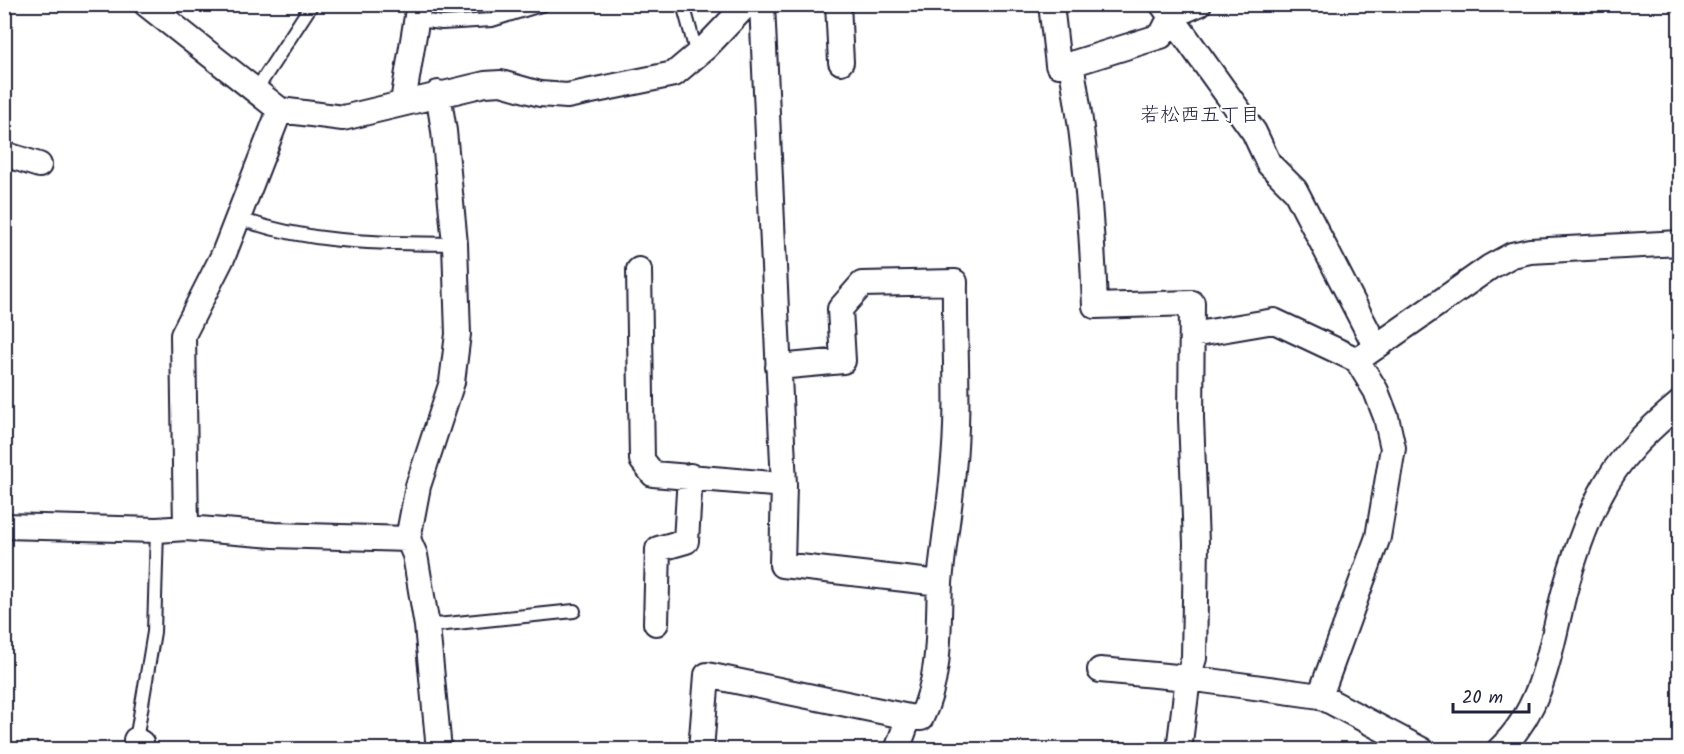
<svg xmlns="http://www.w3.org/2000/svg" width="1684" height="754" viewBox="0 0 1684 754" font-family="Kalam,'Klee One',sans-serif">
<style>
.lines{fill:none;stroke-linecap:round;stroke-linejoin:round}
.lane-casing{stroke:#22223b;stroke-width:16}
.street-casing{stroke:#22223b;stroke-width:28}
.lane{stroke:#fff;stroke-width:12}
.street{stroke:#fff;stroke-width:24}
.labels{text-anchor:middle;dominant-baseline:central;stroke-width:4.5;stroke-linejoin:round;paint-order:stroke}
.neighbourhood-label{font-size:20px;fill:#22223b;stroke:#fff}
</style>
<rect width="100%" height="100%" fill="#fff"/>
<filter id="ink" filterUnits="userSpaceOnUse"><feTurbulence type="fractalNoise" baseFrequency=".0167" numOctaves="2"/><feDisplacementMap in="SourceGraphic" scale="12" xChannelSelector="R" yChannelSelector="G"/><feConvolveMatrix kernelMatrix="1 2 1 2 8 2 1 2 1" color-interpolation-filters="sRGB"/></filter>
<g filter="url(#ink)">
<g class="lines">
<g class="lane-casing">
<path id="lane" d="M683 4 697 55
M418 20 442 23 492 20 544 4
M256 90 312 4
M238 218C308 244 381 243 455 244
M427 626 574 611
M136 740 154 632 157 530"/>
</g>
<g class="street-casing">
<path id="street" d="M146 4 280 110 343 118 485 84 501 83 540 94 567 96 674 74 706 47 747 4
M762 4 784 485 782 565 940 583
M838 4 841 62
M1051 4 1058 65 1071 64C1086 145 1092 225 1095 306L1192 303 1191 418 1196 543 1194 658 1188 678 1179 750
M1162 4 1254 132 1269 164 1295 190 1376 347
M1071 64 1161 36 1171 16 1199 4
M438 93 444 131 455 244 458 334 452 382 418 486 408 539 415 555 427 626 439 750
M403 102 419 4
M4 154 39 165
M639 270 642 460 653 474 784 485
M1192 335 1274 321 1357 360 1376 391 1386 417 1393 448 1378 537 1320 696
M1363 356 1490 267 1512 255 1530 251 1680 243
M778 367 843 361 840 309 862 284 955 282C954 345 960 407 953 470 950 508 943 545 940 583 938 628 941 677 921 718L909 717
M4 526 157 530 186 528 274 535 408 539
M186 528 183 335 223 256 280 110
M656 623 658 549 686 541 690 476
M1100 670 1188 678 1320 696 1422 750
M136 740 141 743 140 750
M701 750 707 675 909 717 897 750
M1499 750C1544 708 1550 649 1564 593 1573 560 1585 525 1600 495 1619 457 1648 430 1680 403"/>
</g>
<use href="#lane" class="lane"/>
<use href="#street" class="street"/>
</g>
</g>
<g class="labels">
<g class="neighbourhood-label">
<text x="1200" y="116">若松西五丁目</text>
</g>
</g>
<rect width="1684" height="754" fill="none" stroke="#fff" stroke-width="24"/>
<rect x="12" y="12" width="1660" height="730" fill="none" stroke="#22223b" stroke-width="2" filter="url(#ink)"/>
<path d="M1453 703v9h76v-9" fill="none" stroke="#22223b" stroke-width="3"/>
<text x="1462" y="703" font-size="18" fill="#22223b" stroke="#ffffff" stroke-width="4.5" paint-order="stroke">20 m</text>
</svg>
